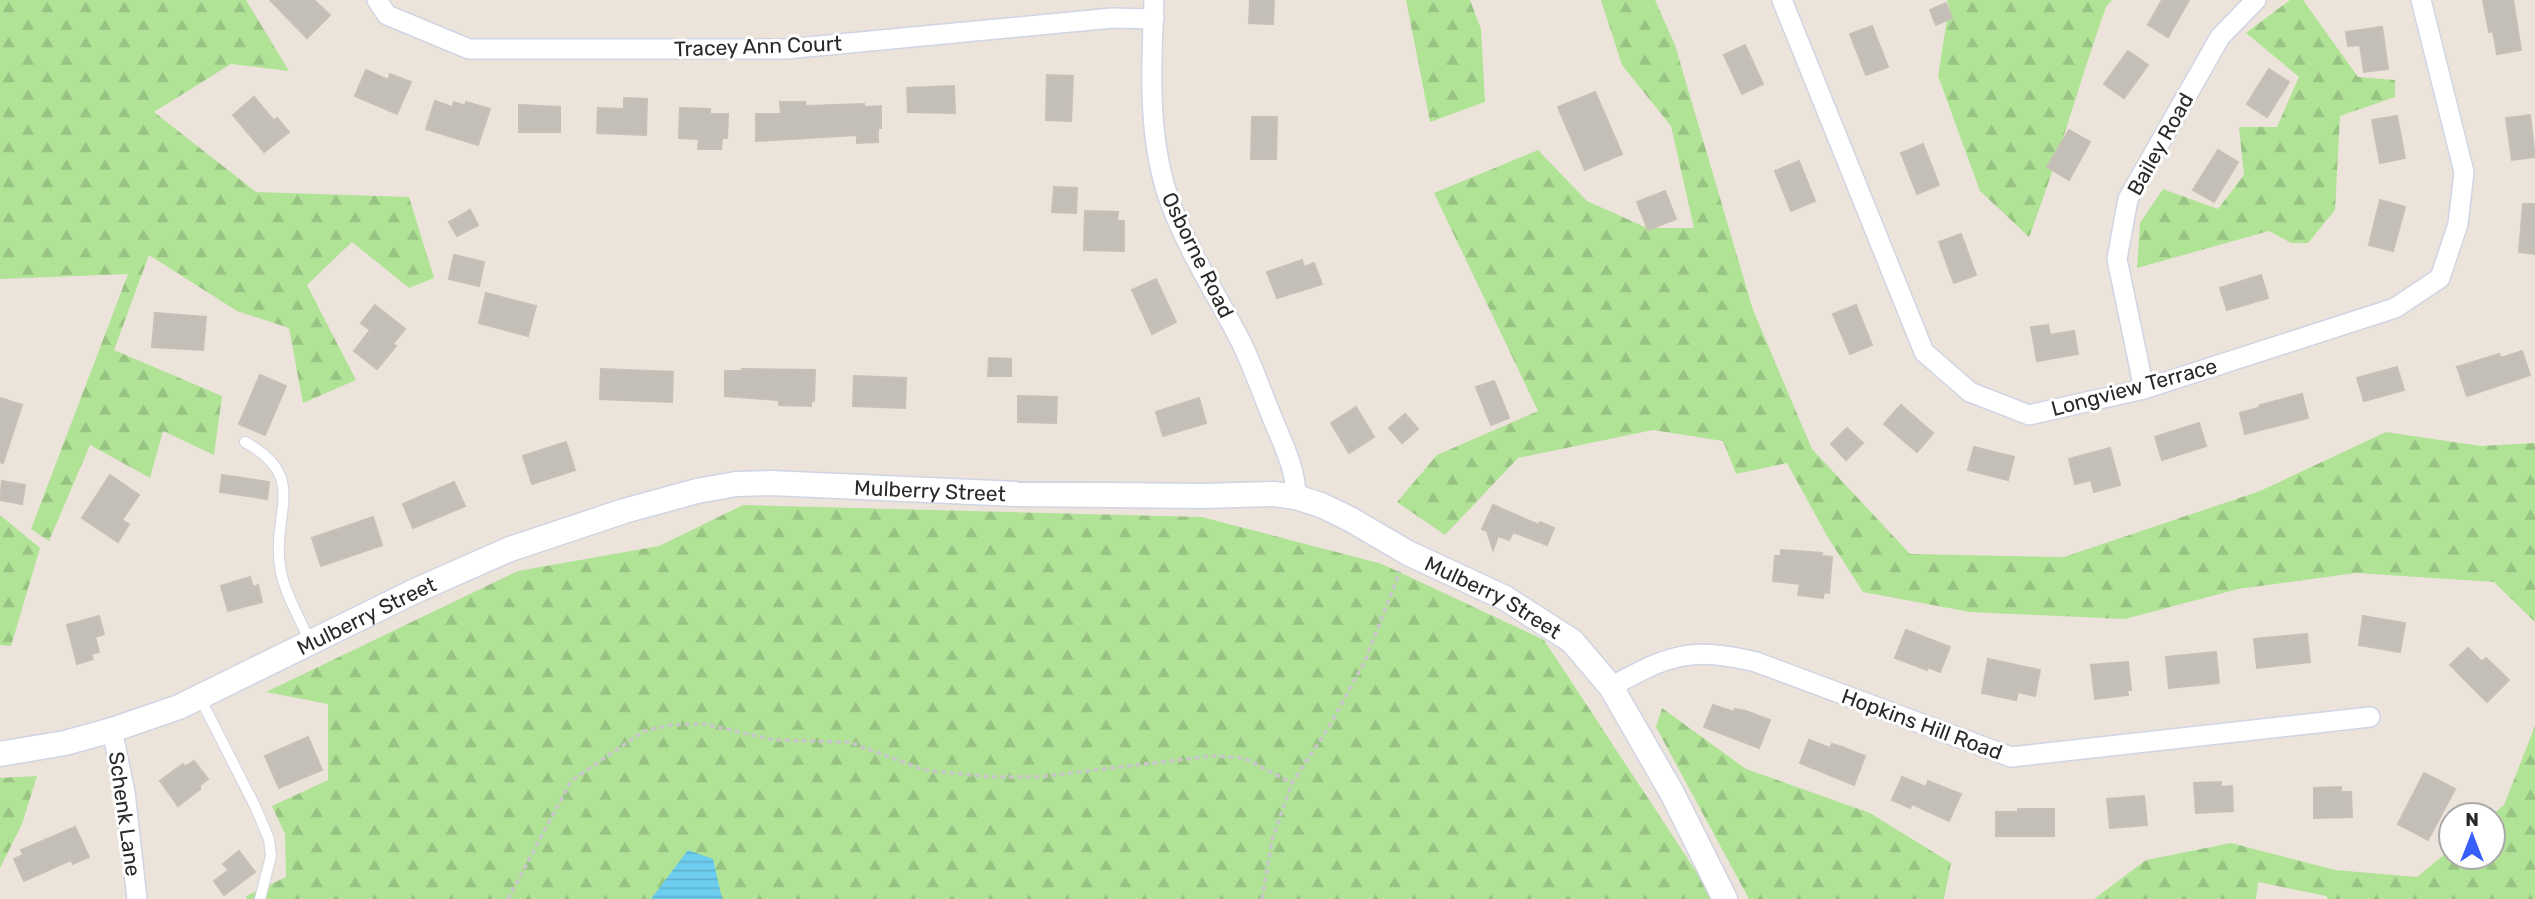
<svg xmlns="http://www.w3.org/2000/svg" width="2535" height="899" viewBox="0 0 2535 899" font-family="Rubik,sans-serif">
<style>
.forest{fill:url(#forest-firs)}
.water{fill:url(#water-rules)}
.building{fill:#c4beb8;stroke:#c7c0b5;stroke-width:2}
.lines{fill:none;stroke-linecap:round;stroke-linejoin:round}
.service-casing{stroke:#d0d4e3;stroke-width:12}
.minor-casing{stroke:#d0d4e3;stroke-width:22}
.tertiary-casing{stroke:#d0d4e3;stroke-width:27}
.path{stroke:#c7c7c7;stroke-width:3.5;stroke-dasharray:5 3.5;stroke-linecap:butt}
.service{stroke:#fff;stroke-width:10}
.minor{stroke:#fff;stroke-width:19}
.tertiary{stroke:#fff;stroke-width:24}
.labels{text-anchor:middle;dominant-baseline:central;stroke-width:6;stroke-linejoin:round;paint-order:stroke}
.street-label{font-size:21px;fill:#292929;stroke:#fff}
</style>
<defs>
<pattern id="forest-firs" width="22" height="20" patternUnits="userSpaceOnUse" patternTransform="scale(1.75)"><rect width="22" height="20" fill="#b1e397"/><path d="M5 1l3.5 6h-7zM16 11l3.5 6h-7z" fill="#98c382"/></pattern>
<pattern id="water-rules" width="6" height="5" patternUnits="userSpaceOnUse" patternTransform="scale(1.75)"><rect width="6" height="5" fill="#6dceef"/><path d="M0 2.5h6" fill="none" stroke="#5eb1cd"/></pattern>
</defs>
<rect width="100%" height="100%" fill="#ece4db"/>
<path class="forest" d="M0 0H246L289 71 231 64 154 112 256 192 409 197 434 278 409 288 352 242 307 285 356 380 303 403 289 328 237 311 149 255 114 350 222 396 214 455 163 431 150 478 90 445 49 541 31 529 128 274 0 279Z
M1406 0H1470L1481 29 1485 102 1430 122Z
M1601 0H1655L1675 45 1753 310 1812 449 1910 554 2064 557 2260 491 2386 432 2481 446 2535 443V622L2494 582 2356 573 2238 589 2125 619 1970 612 1863 592 1827 536 1787 463 1736 474 1723 441 1653 430 1518 458 1445 535 1397 502 1437 455 1538 411 1434 193 1538 150 1587 201 1647 228H1694L1671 126 1622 65Z
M1947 0H2112L2106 7C2079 83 2058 161 2029 237L1980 191 1938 76 1949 7Z
M2290 0H2303L2358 77 2395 80V97L2340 116 2335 210 2308 243H2291L2269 231 2137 268 2140 223 2163 189 2218 209 2244 175 2239 127H2277L2299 77 2246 33Z
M743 505 1202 517 1382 564 1544 640 1707 888 1711 899H247L246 896 286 877 285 834 272 806 328 780V704L266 692 518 571 659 546Z
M0 515 40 548 11 646 0 645Z
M1662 708 1746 769 1870 813 1951 863 1944 899H1749L1656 727Z
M2535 726V899H2328L2326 896 2258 882 2256 899H2094L2146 860 2231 843 2335 870 2417 877 2451 849V857H2493L2492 815 2504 805Z
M37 776 22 824 0 868V778Z"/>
<path class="water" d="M688 850 713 859 722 899H651Z"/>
<path class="building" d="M270 0H314L330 15 307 38Z
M1250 0H1274L1273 24 1249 23Z
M2162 0H2189L2168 37 2148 25Z
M2483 0H2513L2521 50 2497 54 2493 31 2489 32Z
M1946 3 1952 18 1936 25 1930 10Z
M1872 26 1888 67 1866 75 1850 34Z
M2382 27 2388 69 2364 72 2360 45 2348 46 2346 32Z
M1745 45 1763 84 1742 94 1724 55Z
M2128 51 2148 65 2124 98 2104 84Z
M2269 69 2289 82 2267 117 2247 104Z
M366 70 388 80 390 74 411 82 397 114 355 96Z
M1047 75 1073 76 1071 121 1046 120Z
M954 86 955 113 908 112 907 88Z
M1595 92 1622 154 1585 170 1558 107Z
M254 97 274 121 277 118 289 132 264 152 233 115Z
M624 98 647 99 646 135 597 133 598 108 624 109Z
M435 101 452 107 454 102 465 106 466 102 490 109 478 145 426 129Z
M780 102H805V106L864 104V107L881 106V128H878V142L857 143V135L756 141V114H781Z
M519 105 560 107V132H519Z
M680 108 710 109V114H728L727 138H722L721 149H698L699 139 679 138Z
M2530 115 2535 157 2512 160 2506 118Z
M2397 116 2405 158 2380 163 2372 120Z
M1252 117H1277L1276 159H1251Z
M2069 130 2090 142 2069 180 2047 167Z
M1923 144 1939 185 1917 194 1901 153Z
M2218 150 2238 162 2214 202 2193 190Z
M1799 161 1815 201 1791 211 1775 171Z
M1054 187 1077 188 1076 213 1052 212Z
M1665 191 1676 219 1648 230 1637 202Z
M2380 200 2405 207 2393 251 2369 245Z
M2523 204H2535V254L2519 252Z
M470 210 478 225 457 236 449 222Z
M1085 211 1118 212 1117 221H1124V251L1084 250Z
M1961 234 1976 275 1954 283 1939 242Z
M454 255 484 262 479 286 449 279Z
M1302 260 1304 267 1314 263 1322 284 1277 298 1267 272Z
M2261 275 2268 298 2227 310 2220 288Z
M1156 279 1176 322 1152 334 1132 290Z
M486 293 536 306 528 336 479 323Z
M375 305 405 329 393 344 396 346 377 369 354 351 370 330 361 323Z
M1856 305 1872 345 1850 354 1833 314Z
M155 313 206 317 203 350 152 347Z
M2048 325 2050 335 2074 331 2078 354 2037 361 2031 327Z
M2522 351 2530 375 2467 396 2457 367 2499 354 2501 358Z
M989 358 1011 359V376H988Z
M2397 367 2404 390 2364 401 2357 378Z
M601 369 673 372 672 402 600 399Z
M742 369 815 370 814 401 811 400V406L779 405V400L725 396V371H742Z
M260 375 286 386 265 435 239 424Z
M854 376 906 378 905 408 853 406Z
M1494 381 1509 418 1491 425 1476 387Z
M2302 394 2308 418 2245 434 2240 413 2258 408 2260 405Z
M1018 396 1057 397 1056 423 1018 422Z
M0 398 22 405 3 463 0 462Z
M1199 398 1206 423 1163 436 1156 412Z
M1901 405 1933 433 1917 452 1884 424Z
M1356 407 1374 437 1349 453 1331 423Z
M1405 414 1418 429 1402 443 1389 428Z
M2199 423 2206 446 2162 460 2155 437Z
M1847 428 1863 443 1846 460 1831 444Z
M566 442 575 470 532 484 523 456Z
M1974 447 2014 457 2008 480 1968 470Z
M2110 448 2120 485 2094 492 2091 480 2075 484 2069 459Z
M110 475 139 495 122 520 129 524 118 542 82 518Z
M222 475 269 482 267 499 220 492Z
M2 481 25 485 22 504 0 500Z
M454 482 465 506 413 528 403 504Z
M1493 505 1539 525 1540 522 1554 528 1547 545 1513 532 1509 540 1498 536 1493 550 1487 531 1482 529Z
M373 517 382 545 321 566 312 538Z
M1781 550 1822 553 1821 556 1832 557 1829 593 1824 592 1823 598 1798 595 1800 584 1773 581 1775 556H1781Z
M250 577 253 587 258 585 262 602 228 611 221 586Z
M99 616 104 634 95 637 99 652 91 654 93 659 77 664 67 625Z
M2363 616 2405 623 2400 652 2359 645Z
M1906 630 1950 647 1940 672 1928 667 1927 670 1895 658Z
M2307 634 2310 662 2257 668 2254 639Z
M2468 648 2482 662 2486 658 2509 680 2487 702 2450 665Z
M2216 652 2219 683 2169 688 2166 657Z
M1988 659 2040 670 2035 696 2018 692 2016 700 1982 693Z
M2128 662 2131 690H2127L2128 695 2095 699 2091 665Z
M1713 705 1734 712 1735 709 1746 711 1770 720 1759 748 1704 727Z
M308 737 322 770 279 788 265 756Z
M1809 740 1830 748 1832 744 1842 747 1865 756 1854 785 1800 763Z
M194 761 208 779 200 785V789L178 806 160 781 183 764 185 767Z
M2424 773 2455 789 2428 840 2398 824Z
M1902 777 1926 787 1928 781 1961 794 1949 821 1912 804 1910 808 1892 800Z
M2221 782V787L2232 786 2233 811 2196 813 2194 783Z
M2341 787V792H2351L2352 817 2314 818V788Z
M2144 796 2147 825 2110 828 2107 799Z
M2018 809H2054V836H1996V812H2018Z
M75 827 89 857 73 864 71 860 24 881 14 859 23 855 21 850Z
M239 851 255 872 224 895 214 881 229 870 223 864Z"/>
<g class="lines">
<g class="service-casing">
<path id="service" d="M245 442C309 477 272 511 280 566 283 591 300 618 310 642
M200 698 255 806 269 839 271 856 260 899"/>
</g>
<g class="minor-casing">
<path id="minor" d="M377 0 387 15 469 49H786L1113 18 1154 19
M1154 0C1151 68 1147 141 1171 205 1189 252 1216 294 1239 338 1253 365 1262 394 1274 422 1284 446 1296 470 1296 497
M1782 0 1924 352 1970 392 2029 415 2144 389 2395 308 2440 278 2458 224 2464 172 2421 0
M2144 389 2117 259 2128 199 2220 37 2256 0
M1611 687C1668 655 1691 646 1756 662L2011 757 2370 717
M112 730 125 792 137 899"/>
</g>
<g class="tertiary-casing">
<g id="tertiary">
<path id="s1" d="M0 754 65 743 112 730 179 707 415 591 510 549 624 511 697 491 736 484 771 483 1017 494 1202 496 1274 494 1296 497 1321 505 1350 519 1408 553 1505 598 1572 641 1611 687 1672 793 1725 899"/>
</g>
</g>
<path class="path" d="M508 899 571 781 644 731 670 725 704 724 774 740 849 742 924 770 991 777H1037L1211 756 1244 758 1292 783
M1262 899 1272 840 1292 783 1330 725 1365 661 1400 571"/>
<use href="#service" class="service"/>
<use href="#minor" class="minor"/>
<use href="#tertiary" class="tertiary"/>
</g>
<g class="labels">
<g class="street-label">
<text transform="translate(758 46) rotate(-2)">Tracey Ann Court</text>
<text transform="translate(2160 144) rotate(-61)">Bailey Road</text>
<text transform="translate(1198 255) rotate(64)">Osborne Road</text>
<text transform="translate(2134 387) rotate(-15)">Longview Terrace</text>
<text stroke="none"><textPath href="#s1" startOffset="982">Mulberry Street</textPath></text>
<text stroke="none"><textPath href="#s1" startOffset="1570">Mulberry Street</textPath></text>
<text stroke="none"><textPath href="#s1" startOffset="394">Mulberry Street</textPath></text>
<text transform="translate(1922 724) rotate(20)">Hopkins Hill Road</text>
<text transform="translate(125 814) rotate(82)">Schenk Lane</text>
</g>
</g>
<g transform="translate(2472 836)"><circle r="33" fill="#ffffff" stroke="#a9a9a9" stroke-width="2"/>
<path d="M0-5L12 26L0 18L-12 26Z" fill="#395ffb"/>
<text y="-10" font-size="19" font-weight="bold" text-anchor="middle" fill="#292929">N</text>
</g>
</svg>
